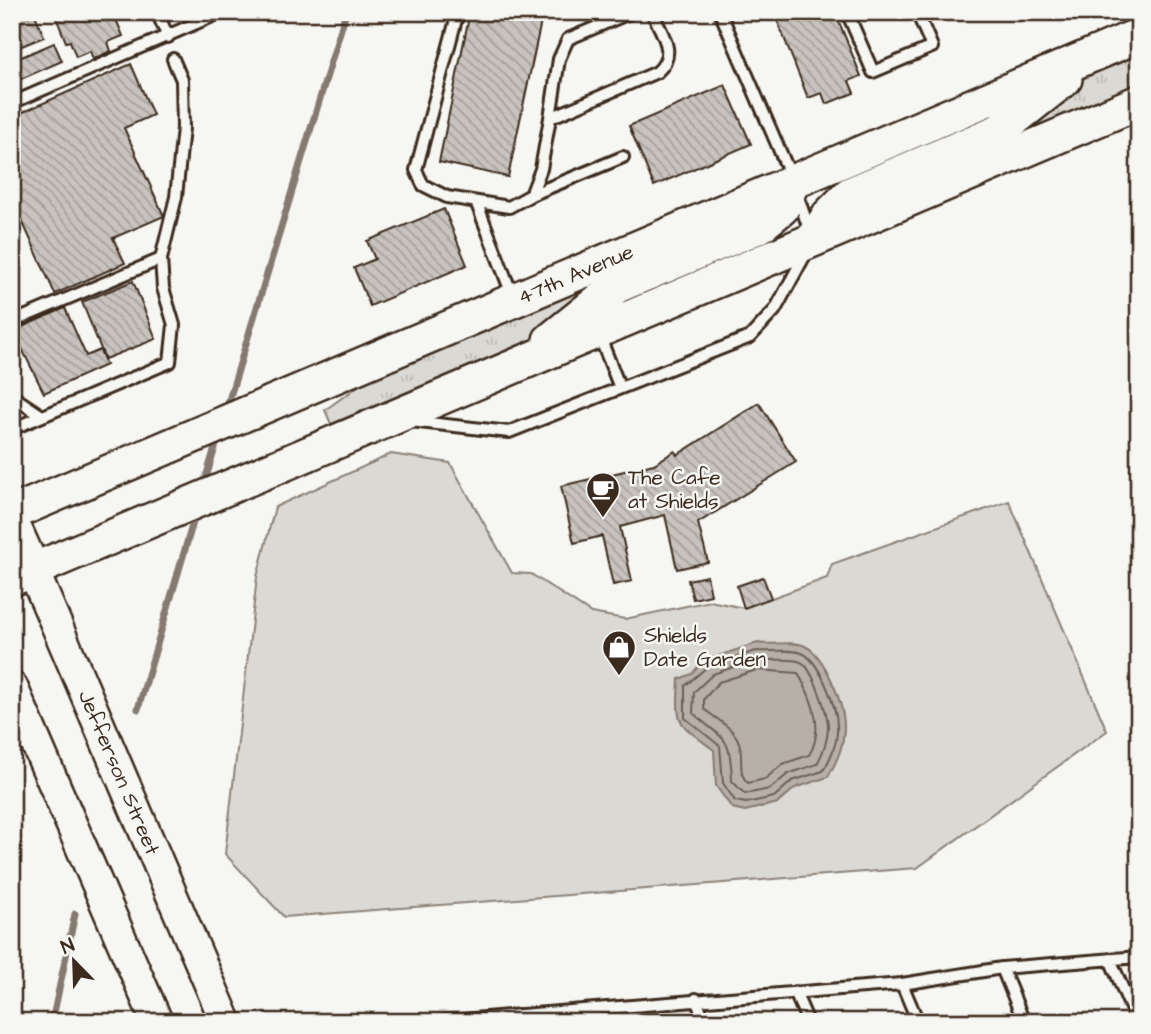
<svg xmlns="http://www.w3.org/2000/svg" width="1151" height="1034" viewBox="0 0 1151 1034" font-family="'Architects Daughter',sans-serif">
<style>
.grass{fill:url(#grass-tufts);stroke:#8a8278;stroke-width:2}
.green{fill:#dad9d3;stroke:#8a8278;stroke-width:2}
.water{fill:#b6b0a9;stroke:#857a71;stroke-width:2}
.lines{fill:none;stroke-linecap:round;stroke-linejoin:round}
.shore{stroke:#6c6056;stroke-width:2}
.stream{stroke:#857a71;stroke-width:7}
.building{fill:url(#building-back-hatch);stroke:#3b2a1e;stroke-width:2}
.service-casing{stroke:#3b2a1e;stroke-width:16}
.secondary-casing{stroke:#3b2a1e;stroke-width:35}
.primary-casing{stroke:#3b2a1e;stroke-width:38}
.service{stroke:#f6f6f2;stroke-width:10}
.secondary{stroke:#f6f6f2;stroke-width:30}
.primary{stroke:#f6f6f2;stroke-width:33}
.labels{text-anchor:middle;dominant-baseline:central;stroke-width:5;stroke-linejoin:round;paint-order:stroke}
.street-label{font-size:21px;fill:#3b2a1e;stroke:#f6f6f2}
.poi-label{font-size:21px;fill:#3b2a1e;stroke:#f6f6f2;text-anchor:start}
</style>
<defs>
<pattern id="grass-tufts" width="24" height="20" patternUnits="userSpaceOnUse" patternTransform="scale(1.75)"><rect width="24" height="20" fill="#dad9d3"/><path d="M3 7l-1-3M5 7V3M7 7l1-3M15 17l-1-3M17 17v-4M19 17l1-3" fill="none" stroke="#bcbab5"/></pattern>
<pattern id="building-back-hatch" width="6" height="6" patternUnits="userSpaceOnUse" patternTransform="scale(1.75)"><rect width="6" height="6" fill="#c8c3be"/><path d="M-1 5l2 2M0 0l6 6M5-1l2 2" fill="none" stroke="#a49f9a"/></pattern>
</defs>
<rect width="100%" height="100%" fill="#f6f6f2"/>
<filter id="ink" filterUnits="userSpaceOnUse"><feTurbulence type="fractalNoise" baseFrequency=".0143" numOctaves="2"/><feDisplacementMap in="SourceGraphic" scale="14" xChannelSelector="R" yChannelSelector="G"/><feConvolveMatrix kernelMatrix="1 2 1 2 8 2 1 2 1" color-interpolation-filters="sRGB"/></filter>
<g filter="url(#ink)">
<path class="grass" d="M1139 55V83L1038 126 1033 116 1086 77Z
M581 290 585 299 528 341 331 424 325 410 361 384Z"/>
<path class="green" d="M391 454 450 463 512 573 531 574 591 613 625 619 710 601 744 608 827 578 832 564 1009 501 1107 731 917 868 284 917 225 854 257 577 275 507Z"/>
<path class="water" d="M757 643C771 646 793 640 805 646 825 655 844 705 844 726 844 746 837 761 828 777L795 788 778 803 745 811 732 808 716 786 714 750C677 722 676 727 679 679L692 674 703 661Z"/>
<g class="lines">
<path class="shore" d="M756 651C769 652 793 648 804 654 820 663 837 707 837 726 838 742 831 758 823 771L792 781 774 797 746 803 735 801 723 783 720 746 685 718V686L708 666Z
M757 659C770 662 790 657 801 662 813 668 828 714 828 727 828 741 823 753 817 764L788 774 770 789 745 794 732 781C730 733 726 743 693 713L694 692 713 674Z
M757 670 798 673C812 698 825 729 809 755L783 764 765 779 748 783C736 773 745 753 738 740 732 727 715 718 704 709V699L719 682Z"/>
<path class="stream" d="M226 410 346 12
M203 487 218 438
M138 709 196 512
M52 1022 75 914"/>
</g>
<path class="building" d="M12 12H34L44 37 12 50Z
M54 12H113L123 36 108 42 111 51 93 59 90 51 76 57 70 41 66 42Z
M470 12H543L508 177 439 162Z
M774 12H835L861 76 849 81 854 93 826 104 822 93 808 98Z
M54 43 62 61 12 83V61Z
M131 64 153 115 124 128 164 216 113 238 125 263 55 294 15 205 12 206V117Z
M725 85 751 144 654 186 629 126Z
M444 209 467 265 370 306 354 268 375 259 367 241Z
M133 281 156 339 105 359 82 302Z
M65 308 86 356 100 350 106 365 44 393 13 331Z
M759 403 796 462 698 523 708 562 677 569 665 515 620 527 632 581 613 585 602 536 574 543 561 486 654 464 675 451 677 455Z
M707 576 711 595 693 599 688 580Z
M763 577 771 598 744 608 737 586Z"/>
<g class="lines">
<g class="service-casing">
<path id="service" d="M157 12 168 37
M458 12 416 170 423 185 447 197 509 207 531 195 541 169 550 118 657 72C678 54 662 34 652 12
M720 12 792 179
M847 12 873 72 932 47 917 12
M12 103 222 12
M550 118 559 59 568 39 632 12
M797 194 810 232
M531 195 623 157
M477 204 513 297
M12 322 161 259
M599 335 620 388
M12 396 42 416
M410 421 509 432 750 337 775 310 806 253
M12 429 170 362 174 325 163 288 161 259 176 197 183 128 182 80 173 59
M12 749 32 740
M1110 959 1137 1022
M1002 968 1024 1022
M902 984 918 1022
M795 992 808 1022
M696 999 705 1022
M437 1022 902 984 1002 968 1139 957"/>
</g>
<g class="secondary-casing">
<g id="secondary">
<path id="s1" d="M33 570 226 1022"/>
<path d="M12 687 157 1022"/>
</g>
</g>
<g class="primary-casing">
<g id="primary">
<path d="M814 238 829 215 850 194 999 131 1065 79"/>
<path d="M550 340 617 286 760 226 782 208 793 181"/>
<path id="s2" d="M12 513 1139 35"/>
<path d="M12 523 33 570"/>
<path d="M12 579 1139 102"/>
</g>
</g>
<use href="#service" class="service"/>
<use href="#secondary" class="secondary"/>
<use href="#primary" class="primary"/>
</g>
</g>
<defs>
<g id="cafe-pin" transform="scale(1.75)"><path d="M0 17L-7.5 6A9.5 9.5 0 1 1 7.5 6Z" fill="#3b2a1e" stroke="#f6f6f2"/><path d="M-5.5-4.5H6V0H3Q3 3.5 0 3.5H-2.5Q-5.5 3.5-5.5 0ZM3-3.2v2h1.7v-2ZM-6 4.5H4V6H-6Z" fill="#fff"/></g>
<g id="shop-pin" transform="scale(1.75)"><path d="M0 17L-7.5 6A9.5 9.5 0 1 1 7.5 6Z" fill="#3b2a1e" stroke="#f6f6f2"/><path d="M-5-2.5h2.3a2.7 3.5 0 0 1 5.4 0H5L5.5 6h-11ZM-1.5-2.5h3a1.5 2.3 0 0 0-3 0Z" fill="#fff"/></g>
</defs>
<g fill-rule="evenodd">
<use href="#cafe-pin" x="603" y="489"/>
<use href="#shop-pin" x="619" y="647"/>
</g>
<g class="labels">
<g class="street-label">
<text stroke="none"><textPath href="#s2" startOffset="612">47th Avenue</textPath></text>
<text stroke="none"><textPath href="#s1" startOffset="220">Jefferson Street</textPath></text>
</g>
<g class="poi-label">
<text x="628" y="477">The Cafe<tspan x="628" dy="24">at Shields</tspan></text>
<text x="644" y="635">Shields<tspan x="644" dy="24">Date Garden</tspan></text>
</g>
</g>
<rect width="1151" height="1034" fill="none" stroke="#f6f6f2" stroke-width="42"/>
<rect x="21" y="21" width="1109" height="992" fill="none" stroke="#3b2a1e" stroke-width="2.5" filter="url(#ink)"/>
<g transform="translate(74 961) rotate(337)" stroke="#f6f6f2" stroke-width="5" paint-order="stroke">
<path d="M0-5L12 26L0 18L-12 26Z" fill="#3b2a1e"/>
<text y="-10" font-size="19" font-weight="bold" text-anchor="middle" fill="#3b2a1e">N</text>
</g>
</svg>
